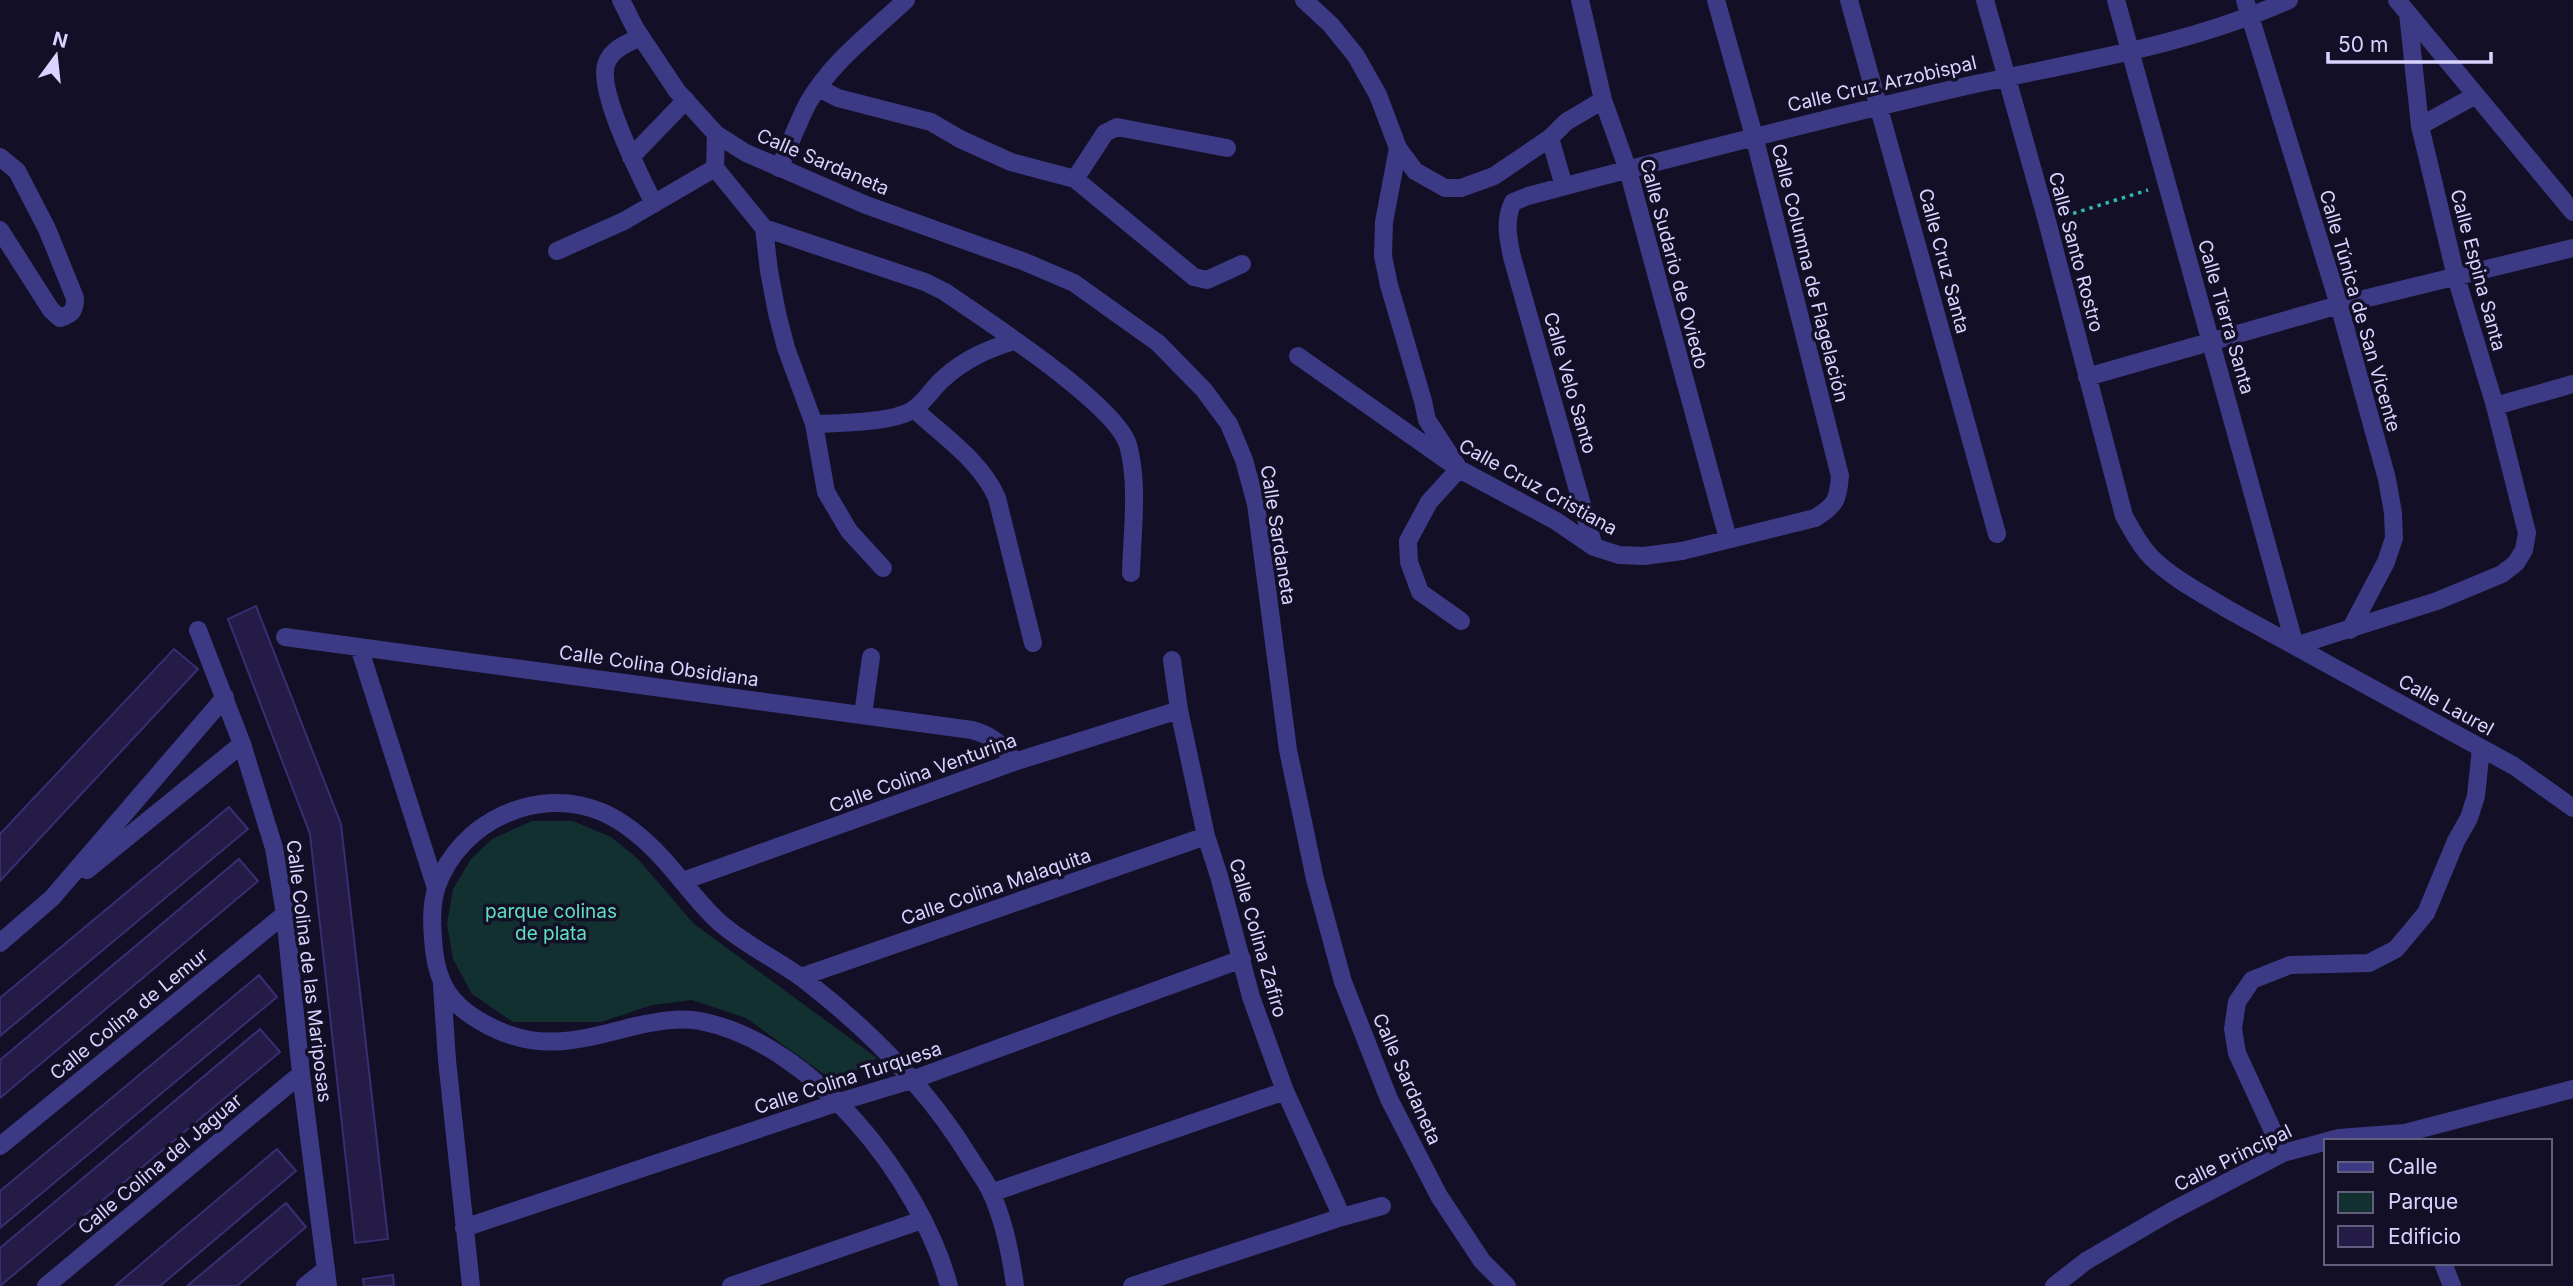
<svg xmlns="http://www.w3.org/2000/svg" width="2573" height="1286" viewBox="0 0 2573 1286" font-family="Inter,sans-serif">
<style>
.green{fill:#12302f}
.building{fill:#241b47;stroke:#3b2d73;stroke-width:2}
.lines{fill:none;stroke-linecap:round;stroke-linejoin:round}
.path{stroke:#2fb8b0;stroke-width:3.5;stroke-dasharray:3.5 5;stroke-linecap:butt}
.minor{stroke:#3d3a85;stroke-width:18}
.tertiary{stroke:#3d3a85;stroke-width:18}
.labels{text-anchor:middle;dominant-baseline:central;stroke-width:7;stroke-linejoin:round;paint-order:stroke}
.street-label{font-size:19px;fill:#d9d4ff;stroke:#130f26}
.park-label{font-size:19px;fill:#5fe0c0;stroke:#130f26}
</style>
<rect width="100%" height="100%" fill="#130f26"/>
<path class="green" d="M532 821H573L611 837 638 859 694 924 877 1058 836 1083 746 1018 692 1000 652 1005 601 1022H513L472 994 453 959 447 924 453 889 471 859 492 839Z"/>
<path class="building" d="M256 606 341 824 388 1239 355 1243 310 834 228 619Z
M174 649 198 669 0 881V834Z
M229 807 248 829 0 1036V998Z
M239 859 258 881 0 1098V1060Z
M259 975 277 997 0 1228V1191Z
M260 1029 280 1052 0 1286V1248Z
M277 1149 296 1171 160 1286H115Z
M286 1203 306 1227 237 1286H187Z
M393 1275 394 1286H364L363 1279Z"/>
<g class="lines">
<path class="path" d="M2065 216 2148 190"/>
<path class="minor" d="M1304 0 1331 25 1356 56 1378 95 1398 148 1415 171 1445 188H1461L1494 176 1550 138 1566 122 1603 100
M1580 0 1603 100 1628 170 1728 539
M1849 0 1997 534
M1985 0 2047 221 2124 516C2132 530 2139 545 2151 557 2173 579 2203 594 2229 610L2514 766 2573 808
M2116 0 2295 646
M2245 0 2339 305 2387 479 2393 513 2394 538 2386 562 2350 630
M2397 0 2573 212
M641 37C628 43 613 48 607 62 595 88 641 177 654 204
M818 88 838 98 931 122 960 139 1011 162 1075 179 1194 277 1207 280 1242 264
M2420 126 2476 95
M1550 138 1564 186
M1398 148 1384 222 1383 256 1389 285 1423 401 1427 420 1459 469 1429 502 1408 541 1409 562 1420 592 1461 621
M0 157 17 171 47 229 75 298C75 311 72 314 60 318L51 310 0 230
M631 157 686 100
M715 168 764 228 925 282 945 292C984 319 1116 404 1128 445 1139 484 1132 532 1131 573
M779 168C789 147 797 124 808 103 831 62 872 32 906 0
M1075 179 1105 133 1117 127 1227 148
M764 228 769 271 777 313 786 348 814 424 826 492 849 531 883 568
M557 251 624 221 715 168 716 134
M1298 356 1459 469 1556 521 1594 547 1619 555 1644 556 1682 551 1815 518C1836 505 1838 500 1840 476L1754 136 1716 0
M2087 377 2339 305 2573 248
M2495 406 2573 384
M914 409C943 436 981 461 997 498L1033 643
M814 424C839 423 894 423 914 409 926 401 933 387 944 378 965 359 988 349 1014 341
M1594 547 1512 257C1508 237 1504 221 1513 202L1528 196C1673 157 1819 120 1966 86 2075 62 2187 46 2289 0
M198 630 242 744 274 848 285 914 301 1074 328 1286
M285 637 972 730C991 735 1004 745 1014 762
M2295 646 2437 601 2502 574 2516 563 2524 550 2527 533 2495 406 2456 277 2420 126 2408 13
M359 647 436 888
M1172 660 1179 710 1206 836 1219 876 1251 997 1285 1091 1342 1217
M863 715 871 657
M87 870 242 744
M683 881 1014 762 1179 710
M0 943 52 898 225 697
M801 977 1206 836
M442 986 447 1060 471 1286
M0 1146 285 914
M2283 1153 2237 1053 2233 1029 2237 1002 2252 980 2290 965 2369 963 2396 949 2426 913 2456 841 2469 818 2476 796 2481 748
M991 1193 1285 1091
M464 1228 839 1102 912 1080 1242 959
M2443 1263 2452 1286
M46 1286 301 1074
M305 1286 326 1269
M731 1286 922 1220
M949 1286C920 1179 813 1043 700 1021 679 1017 655 1022 635 1026 577 1041 535 1054 480 1021 450 1004 438 984 434 950 432 929 430 907 437 886 460 821 538 785 602 812 627 823 647 841 665 861 683 881 699 904 719 922 745 945 778 960 806 981 869 1030 928 1089 970 1158 977 1169 985 1180 991 1192 1004 1221 1011 1255 1015 1286
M1132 1286 1342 1217 1382 1206
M2054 1286 2086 1261 2170 1212 2283 1153 2339 1138 2405 1133 2573 1089"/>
<path class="tertiary" d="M621 0 635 28 677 91 716 134 746 153 866 205 1025 262 1074 283 1158 343 1204 390 1229 424 1244 460 1256 504 1288 750 1315 879 1343 982 1389 1099 1439 1196 1482 1261 1507 1286"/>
</g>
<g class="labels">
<g class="street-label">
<text transform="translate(1882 84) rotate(-13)">Calle Cruz Arzobispal</text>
<text transform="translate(823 162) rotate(23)">Calle Sardaneta</text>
<text transform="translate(2076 252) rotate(75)">Calle Santo Rostro</text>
<text transform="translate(1944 261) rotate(75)">Calle Cruz Santa</text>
<text transform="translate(1674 264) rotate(75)">Calle Sudario de Oviedo</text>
<text transform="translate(2478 270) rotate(75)">Calle Espina Santa</text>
<text transform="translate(1810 273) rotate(76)">Calle Columna de Flagelación</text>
<text transform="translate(2360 311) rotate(74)">Calle Túnica de San Vicente</text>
<text transform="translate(2226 317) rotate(74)">Calle Tierra Santa</text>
<text transform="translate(1570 383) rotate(74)">Calle Velo Santo</text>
<text transform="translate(1538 487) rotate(29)">Calle Cruz Cristiana</text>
<text transform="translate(1278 535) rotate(81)">Calle Sardaneta</text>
<text transform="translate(659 666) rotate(8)">Calle Colina Obsidiana</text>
<text transform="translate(2446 705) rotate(29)">Calle Laurel</text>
<text transform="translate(923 773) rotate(-20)">Calle Colina Venturina</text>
<text transform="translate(996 887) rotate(-19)">Calle Colina Malaquita</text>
<text transform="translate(1258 938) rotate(74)">Calle Colina Zafiro</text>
<text transform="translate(309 971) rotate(83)">Calle Colina de las Mariposas</text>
<text transform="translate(129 1014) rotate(-39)">Calle Colina de Lemur</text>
<text transform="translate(848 1078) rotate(-18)">Calle Colina Turquesa</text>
<text transform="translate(1407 1079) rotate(66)">Calle Sardaneta</text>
<text transform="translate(2233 1158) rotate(-26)">Calle Principal</text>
<text transform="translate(160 1164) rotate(-40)">Calle Colina del Jaguar</text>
</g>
<g class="park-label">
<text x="551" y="911">parque colinas<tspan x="551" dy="22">de plata</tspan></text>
</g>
</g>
<rect x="2324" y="1139" width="228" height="126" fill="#130f26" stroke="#625e7d" stroke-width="2"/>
<rect x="2338" y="1162" width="35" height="10" fill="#3d3a85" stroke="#625e7d" stroke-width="2"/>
<text x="2388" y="1174" font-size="21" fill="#d9d4ff">Calle</text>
<rect x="2338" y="1192" width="35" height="21" fill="#12302f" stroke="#625e7d" stroke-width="2"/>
<text x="2388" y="1209" font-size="21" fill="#d9d4ff">Parque</text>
<rect x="2338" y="1226" width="35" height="21" fill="#241b47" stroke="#625e7d" stroke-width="2"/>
<text x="2388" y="1244" font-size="21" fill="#d9d4ff">Edificio</text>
<g transform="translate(56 56) rotate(15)" stroke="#130f26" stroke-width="5" paint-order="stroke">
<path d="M0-5L12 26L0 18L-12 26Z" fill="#d9d4ff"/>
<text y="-10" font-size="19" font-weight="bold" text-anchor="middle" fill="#d9d4ff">N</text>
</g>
<path d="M2328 52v10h163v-10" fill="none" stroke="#d9d4ff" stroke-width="3.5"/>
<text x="2338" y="52" font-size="21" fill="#d9d4ff" stroke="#130f26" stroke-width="5" paint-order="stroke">50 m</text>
</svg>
